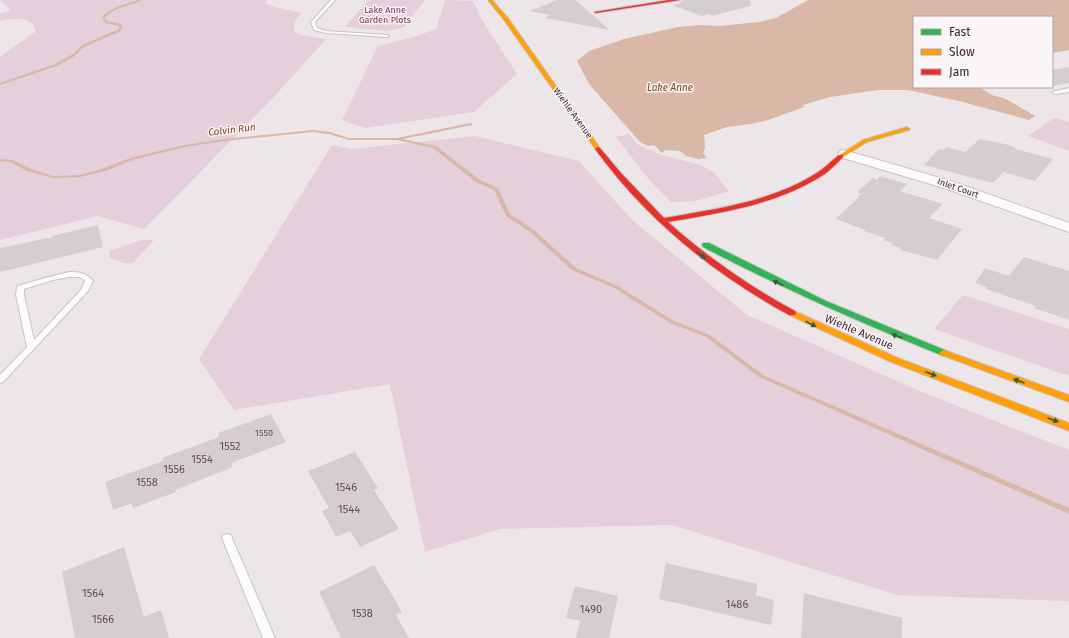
<svg xmlns="http://www.w3.org/2000/svg" width="1069" height="638" viewBox="0 0 1069 638" font-family="'Fira Sans',sans-serif">
<style>
.green{fill:#e5cfda}
.water{fill:#dab8a8}
.lines{fill:none;stroke-linecap:round;stroke-linejoin:round}
.stream{fill:#dab8a8;fill-rule:evenodd}
.building{fill:#d5ced0}
.lane-casing{stroke:#c9c3c4;stroke-width:2}
.street-casing{stroke:#c9c3c4;stroke-width:2}
.fast-casing{stroke:#cbc3c5;stroke-width:2}
.slow-casing{stroke:#cbc3c5;stroke-width:2}
.jam-casing{stroke:#cbc3c5;stroke-width:2}
.lane{fill:#fcfbfc;fill-rule:evenodd}
.street{fill:#fcfbfc;fill-rule:evenodd}
.fast{fill:#30b455;fill-rule:evenodd}
.slow{fill:#ff9f0a;fill-rule:evenodd}
.jam{fill:#e5322d;fill-rule:evenodd}
.oneway{fill:#3a5d38}
.labels{text-anchor:middle;dominant-baseline:central;stroke-width:3;stroke-linejoin:round;paint-order:stroke}
.far-park-label{font-size:9px;fill:#772d4c;stroke:#faf5f7}
.far-street-label{font-size:9px;fill:#402325;stroke:#faf5f7}
.number-label{font-size:9px;fill:#664f51}
.far-water-label{font-size:10px;font-style:italic;fill:#7d3f1c;stroke:#faf5f7}
.street-label{font-size:11px;fill:#402325;stroke:#faf5f7}
.near-number-label{font-size:11px;fill:#664f51}
</style>
<rect width="100%" height="100%" fill="#ece6e8"/>
<path class="green" d="M0 0H268L265 3 275 7 302 13 294 22V31L300 35 326 39 273 98 144 229 98 216 0 240V57L36 31C31 14 14 19 0 21V14L11 10Z
M372 0H425L404 27 388 31 345 27 368 1Z
M445 0 473 1 482 20 517 74 474 112 365 128 342 120 378 46 414 37 436 29Z
M1054 118 1069 122V151L1028 136Z
M629 134 637 144 661 155 701 165 713 172 729 191 696 201 671 202 650 181 616 137Z
M475 136 579 161 631 219 747 315 922 392 1069 450V601L897 595 672 525 500 529 425 552 390 384 234 410 199 359 332 145 351 149Z
M141 240H154L133 263H124L109 258 110 251Z
M963 295 1069 329V376L934 329Z"/>
<path class="water" d="M808 0H1069V50L1052 53V17H914V87H979L992 95 1006 99 1035 116 1029 120 963 102 908 90H878L830 97 803 105 804 107 768 120 751 124 727 127 704 135 705 148 703 153 707 158 698 159 686 156 680 151 665 150 662 153 654 145 648 146 640 142 589 84 577 61 589 51 624 39 678 27 701 25 719 26 759 22 776 18Z"/>
<g class="lines">
<path class="stream" d="M138 0H142C130 7 115 6 105 18L107 21 121 24 123 28 119 32 84 47 75 56 57 66 0 85V83L55 64 73 54 82 45 117 30 119 28V26L105 23 102 17C112 6 125 5 138 0Z
M471 123H472V125L403 139 436 146 480 180 498 188 510 214 534 230 576 268 618 286 674 321 710 335 763 375 1069 508V514L759 377 706 337 670 323 614 288 572 270 530 232 506 216 494 190 476 182 433 148 397 140H349L329 134 313 132 224 141 185 147 136 159 105 171 80 177 53 178 27 171 10 162 0 161V159L13 160 31 169 53 176 80 175 101 169 133 157 185 145 224 139 313 130 330 132 349 138H397Z"/>
</g>
<path class="building" d="M557 0H575L610 30 545 18 550 15 530 11Z
M684 0H750L751 6 712 16 709 14 702 16 672 5 679 4Z
M1069 67V83L1052 86V70Z
M980 139 1009 145 1016 148 1015 149 1053 159 1035 181 1003 172 993 183 924 165 939 149 943 150 946 147 965 152Z
M880 176 907 184 900 191 943 204 929 218 962 229 937 260 900 250 901 248 891 245 893 243 883 240 885 238 864 231 865 230 836 219 859 197H857L861 194 857 192 873 178 877 180Z
M98 225 103 247 0 272V248L53 237 52 236Z
M1024 257 1069 271V320L1034 308 1036 306 986 289 987 287 975 283 985 268 1009 276Z
M271 414 286 442 231 463 233 467 175 490 176 492 133 508 132 503 113 510 105 482 163 461 162 458 219 437 218 433Z
M355 452 378 488 374 490 399 529 360 547 350 531 336 537 322 511 329 508 308 471Z
M124 547 144 617 161 610 169 638H75L62 572Z
M666 563 757 584 756 595 774 600 771 625 659 599Z
M374 565 402 612 396 615 409 638H341L319 592Z
M575 586 618 596 609 638H576L580 621 566 618Z
M804 593 902 618V638H801Z"/>
<g class="lines">
<g class="lane-casing">
<path id="lane" d="M331 0H335L315 22 317 28 326 31 387 35 389 36 387 37 326 33 314 30 311 22Z
M1069 88V92L1055 94 1052 92Z
M69 272C80 272 86 273 93 281L88 291 3 382 0 383V375L27 347 16 295 17 286 49 277ZM69 277H80L85 281 81 290 34 340 24 295V289L53 280Z
M227 534 231 535 232 538 275 638H263L222 538 223 535Z"/>
</g>
<g class="street-casing">
<path id="street" d="M844 150 954 182 1069 223V232L944 188 840 157 838 154 840 151Z"/>
</g>
<g class="fast-casing">
<path id="fast" d="M703 243H709L826 301 947 351 949 353 944 356 941 355C860 323 780 287 703 247L702 245Z"/>
</g>
<g class="slow-casing">
<path id="slow" d="M488 0H492L508 18 600 148V150H596L504 20Z
M907 127 910 129 909 130 867 142 843 157H839L838 156 863 140Z
M792 310 898 358 1069 423V431L891 362 789 315 788 313Z
M944 350 1069 395V402L941 355 939 353Z"/>
</g>
<g class="jam-casing">
<path id="jam" d="M669 0H680L596 13 594 12Z
M598 147 600 148 621 173 664 218C715 209 770 202 815 174 824 169 831 161 839 155H843V157C836 164 829 172 820 177 775 205 719 213 668 222 707 257 749 286 795 311L796 313 795 315H789C712 273 646 219 595 149Z"/>
</g>
<use href="#lane" class="lane"/>
<use href="#street" class="street"/>
<use href="#fast" class="fast"/>
<use href="#slow" class="slow"/>
<use href="#jam" class="jam"/>
</g>
<defs><path id="oneway-solid" d="M-6-.8H1V-3.2L6.5 0L1 3.2V.8H-6Z"/></defs>
<g class="oneway">
<use href="#oneway-solid" transform="translate(701 255) rotate(39)"/>
<use href="#oneway-solid" transform="translate(778 283) rotate(-154)"/>
<use href="#oneway-solid" transform="translate(811 324) rotate(27)"/>
<use href="#oneway-solid" transform="translate(897 336) rotate(-159)"/>
<use href="#oneway-solid" transform="translate(931 374) rotate(21)"/>
<use href="#oneway-solid" transform="translate(1019 381) rotate(-160)"/>
<use href="#oneway-solid" transform="translate(1053 420) rotate(21)"/>
</g>
<g class="labels">
<g class="far-park-label">
<text x="385" y="10">Lake Anne<tspan x="385" dy="10">Garden Plots</tspan></text>
</g>
<g class="far-street-label">
<text transform="translate(573 113) rotate(54)">Wiehle Avenue</text>
<text transform="translate(958 188) rotate(19)">Inlet Court</text>
</g>
<g class="number-label">
<text x="264" y="433">1550</text>
</g>
<g class="far-water-label">
<text x="670" y="88">Lake Anne</text>
<text transform="translate(232 130) rotate(-7)">Colvin Run</text>
</g>
<g class="street-label">
<text transform="translate(859 332) rotate(23)">Wiehle Avenue</text>
</g>
<g class="near-number-label">
<text x="230" y="446">1552</text>
<text x="202" y="459">1554</text>
<text x="174" y="469">1556</text>
<text x="147" y="482">1558</text>
<text x="346" y="487">1546</text>
<text x="349" y="509">1544</text>
<text x="93" y="593">1564</text>
<text x="737" y="604">1486</text>
<text x="591" y="609">1490</text>
<text x="362" y="613">1538</text>
<text x="103" y="619">1566</text>
</g>
</g>
<rect x="913" y="16" width="140" height="72" fill="#faf5f7" stroke="#b0a1a3"/>
<rect x="921" y="29" width="20" height="6" fill="#30b455" stroke="#b0a1a3"/>
<text x="949" y="36" font-size="12" fill="#402325">Fast</text>
<rect x="921" y="49" width="20" height="6" fill="#ff9f0a" stroke="#b0a1a3"/>
<text x="949" y="56" font-size="12" fill="#402325">Slow</text>
<rect x="921" y="69" width="20" height="6" fill="#e5322d" stroke="#b0a1a3"/>
<text x="949" y="76" font-size="12" fill="#402325">Jam</text>
</svg>
